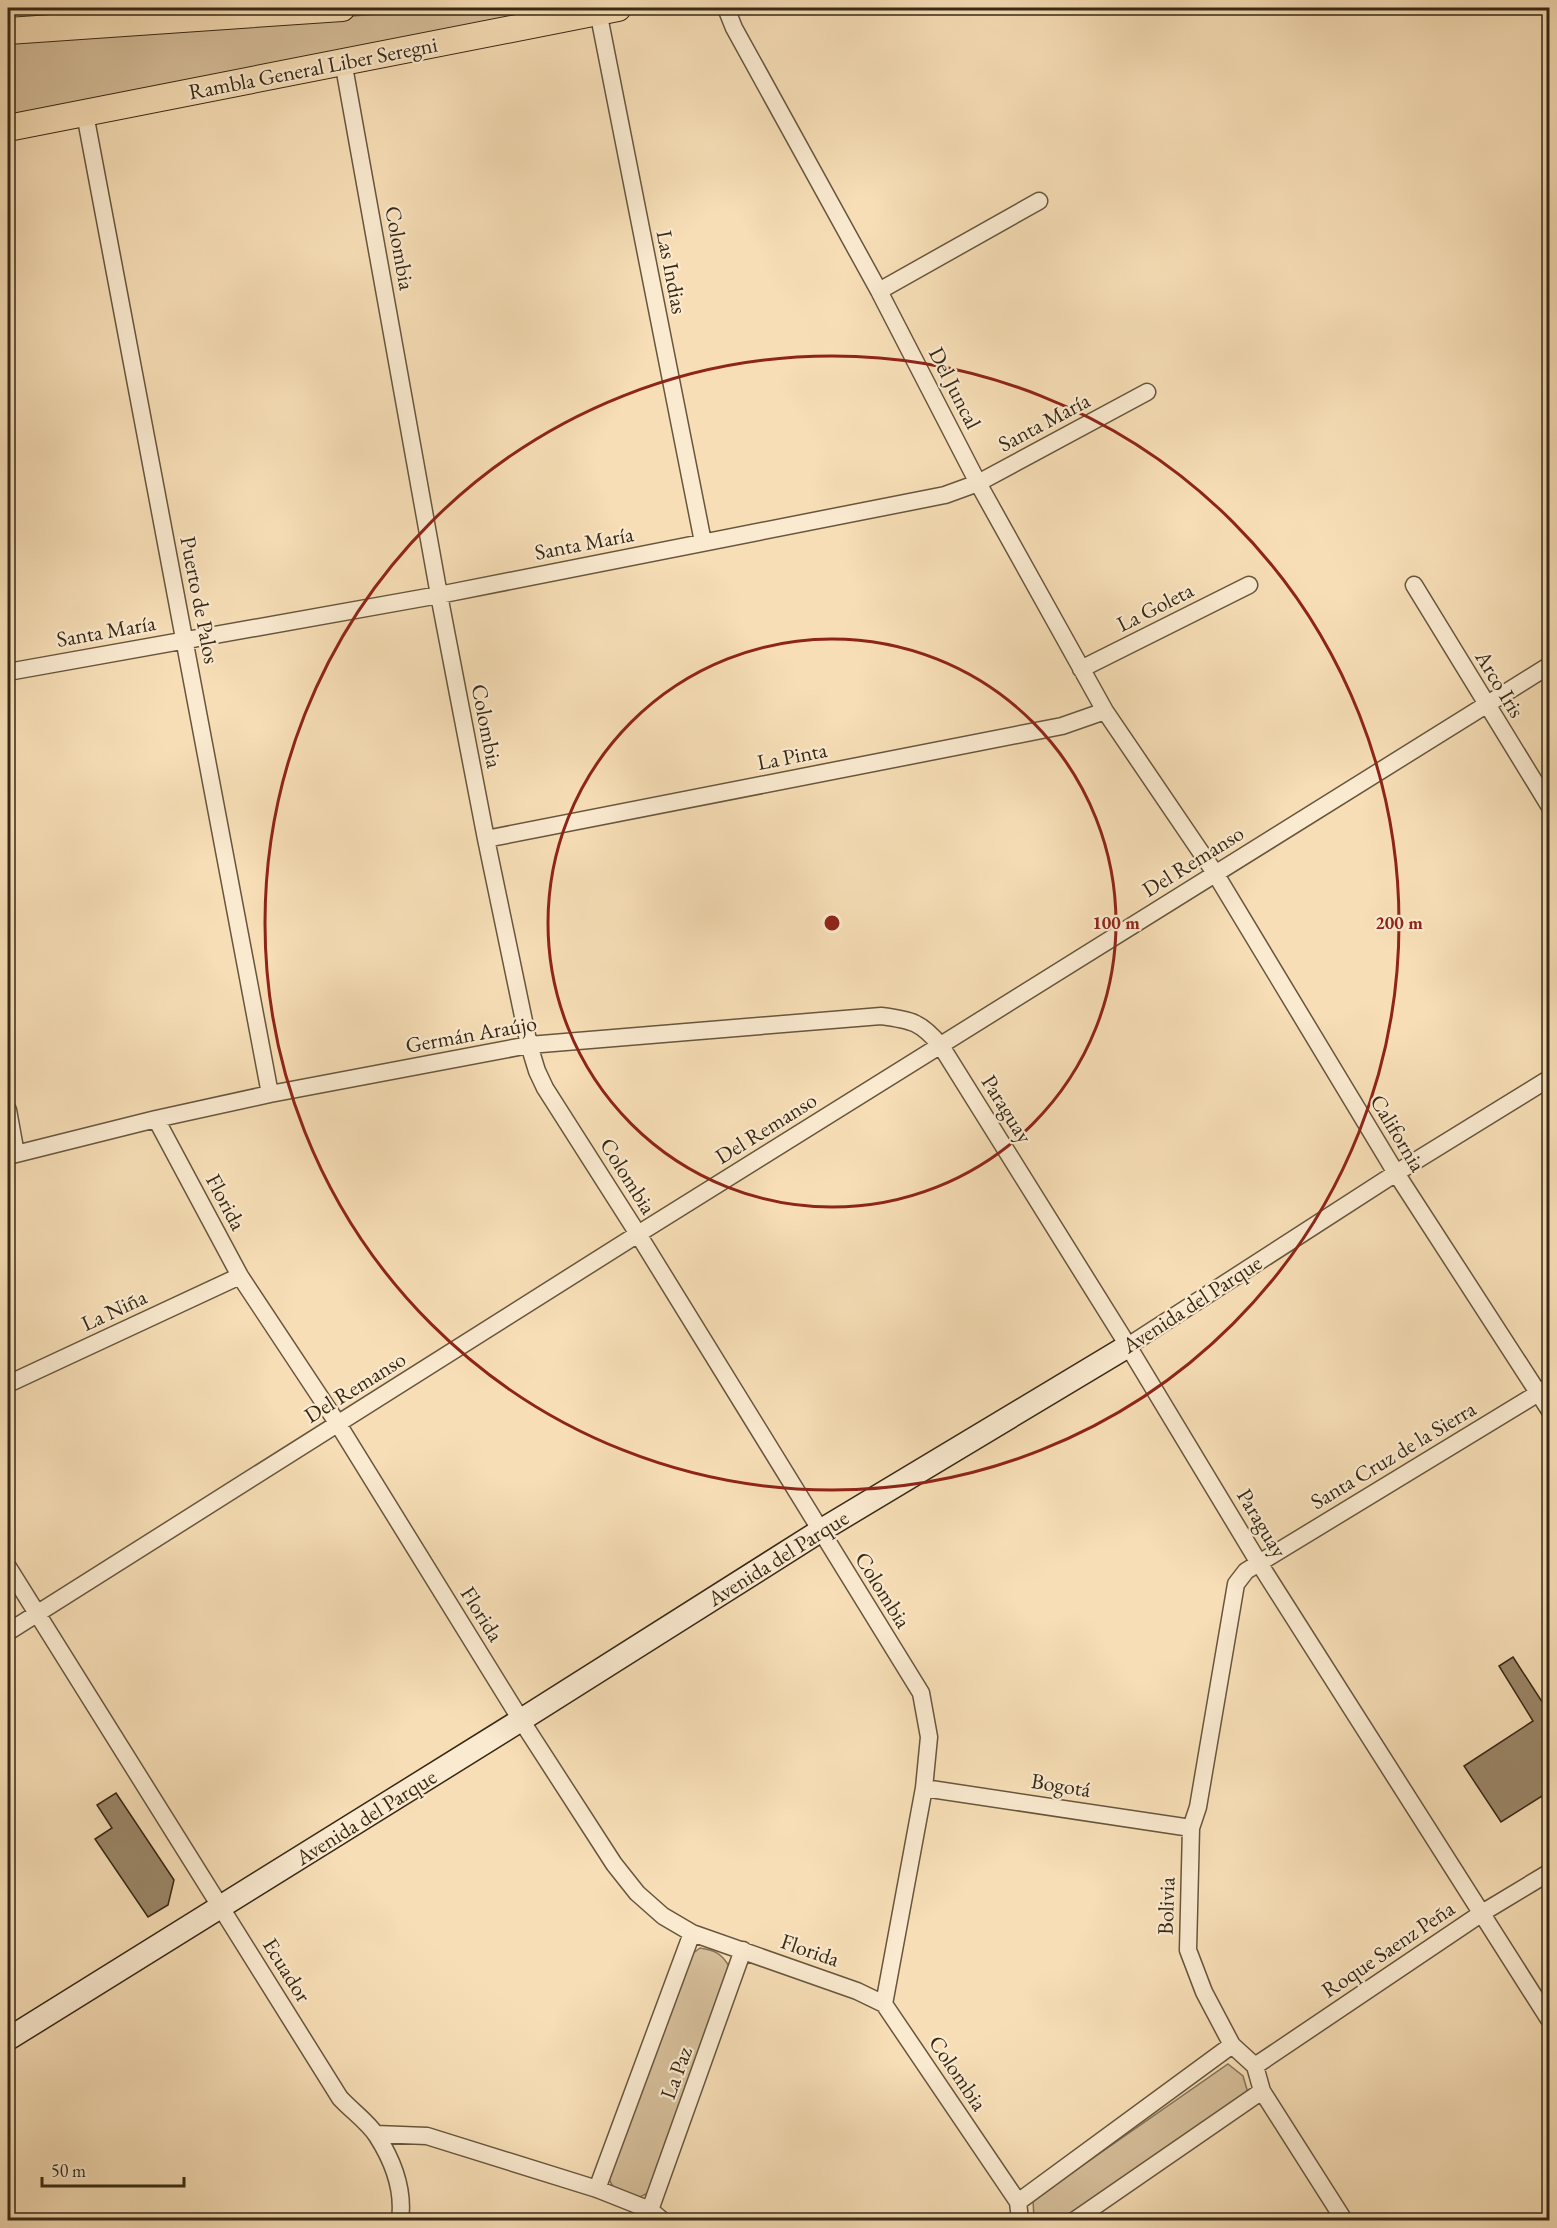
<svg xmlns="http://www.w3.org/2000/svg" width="1557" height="2228" viewBox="0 0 1557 2228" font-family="'EB Garamond',serif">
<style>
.green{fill:#d6bf9b;stroke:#867458;stroke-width:1.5}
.building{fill:#9b8769;stroke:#372815;stroke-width:1.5}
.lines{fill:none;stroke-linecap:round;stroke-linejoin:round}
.street-casing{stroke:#67563d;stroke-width:19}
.secondary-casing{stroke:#372815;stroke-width:25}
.primary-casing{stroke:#372815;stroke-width:28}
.street{stroke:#faead0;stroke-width:16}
.secondary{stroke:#faead0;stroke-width:22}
.primary{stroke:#f7deb6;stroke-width:26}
.ring{fill:none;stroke:#8f2418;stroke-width:3}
.labels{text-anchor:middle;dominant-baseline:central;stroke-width:4.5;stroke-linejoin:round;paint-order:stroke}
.street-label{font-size:22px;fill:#372815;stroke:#faead0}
.centre{fill:#8f2418;stroke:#faead0;stroke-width:3}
.ring-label{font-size:18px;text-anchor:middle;font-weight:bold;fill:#8f2418;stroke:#faead0;stroke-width:4.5;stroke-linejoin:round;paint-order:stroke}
</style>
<rect width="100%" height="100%" fill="#f7deb6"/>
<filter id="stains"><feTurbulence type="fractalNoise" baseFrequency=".00333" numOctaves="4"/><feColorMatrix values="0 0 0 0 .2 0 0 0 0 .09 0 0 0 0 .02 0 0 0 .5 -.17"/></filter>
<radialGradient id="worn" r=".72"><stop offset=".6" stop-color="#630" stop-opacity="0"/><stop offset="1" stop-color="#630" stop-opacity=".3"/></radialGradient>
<path class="green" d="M454 8H564C378 42 193 81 8 117V43Z
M700 1948C714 1950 721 1953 729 1966L648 2193 640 2197 614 2188 608 2178 692 1954Z
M1228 2064 1243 2076 1248 2093 1061 2220 1034 2219 1033 2200Z"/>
<path class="building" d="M1513 1657 1548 1711 1550 1710V1791L1501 1822 1464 1766 1533 1721 1499 1666Z
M116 1793 174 1880 168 1905 148 1917 95 1839 112 1828 97 1805Z"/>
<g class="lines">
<g class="street-casing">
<path id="street" d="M726 8 734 28 879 291 978 483 1105 711 1215 873 1396 1173 1550 1411
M598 11 703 542
M343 61 439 595 486 839 529 1045 537 1071 545 1088 638 1234 921 1693 929 1737 924 1788 884 2004 1018 2202 1020 2220
M85 114 270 1094
M879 291 1039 201
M1414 585 1550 807
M1081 669 1249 585
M8 672 439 595 945 495 978 483 1147 392
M486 839 1062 726 1105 711
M8 1110 16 1154
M156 1119 240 1276 338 1424 521 1720 614 1864 637 1893 663 1916 692 1933 857 1991 884 2004
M8 1156 156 1119 270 1094 529 1045 881 1016C912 1020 921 1022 941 1046L1122 1336 1259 1563 1550 2021
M1128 1346 1396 1173 1550 1078
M8 1384 240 1276
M8 1567 340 2098C352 2111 368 2122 377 2136 393 2161 404 2191 400 2220
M8 1632 638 1234 1550 665
M924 1788 1191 1828
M1255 2066 1482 1913 1550 1872
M376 2134 427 2136 597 2189 650 2210 662 2220
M597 2189 692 1933
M1018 2202 1232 2045
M650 2210 743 1950
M1075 2220 1262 2091
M1344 2220 1262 2091 1255 2066 1232 2045 1204 1992 1188 1950 1191 1828 1198 1807 1236 1584 1246 1571 1550 1386"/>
</g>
<g class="secondary-casing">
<path id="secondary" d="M8 2039 521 1720 820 1531 1128 1346"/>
</g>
<g class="primary-casing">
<path id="primary" d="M8 31 342 8
M8 128 618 8"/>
</g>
<use href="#street" class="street"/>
<use href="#secondary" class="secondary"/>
<use href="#primary" class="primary"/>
</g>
<g class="ring">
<circle cx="832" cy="923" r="284"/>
<circle cx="832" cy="923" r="567"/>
</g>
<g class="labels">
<g class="street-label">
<text transform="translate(313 68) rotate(-11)">Rambla General Liber Seregni</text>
<text transform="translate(400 248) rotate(80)">Colombia</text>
<text transform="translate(672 272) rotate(79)">Las Indias</text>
<text transform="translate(955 388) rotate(63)">Del Juncal</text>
<text transform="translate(1044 422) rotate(-28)">Santa María</text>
<text transform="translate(584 543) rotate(-11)">Santa María</text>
<text transform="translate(200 600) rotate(79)">Puerto de Palos</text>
<text transform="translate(1155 607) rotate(-27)">La Goleta</text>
<text transform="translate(106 631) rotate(-10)">Santa María</text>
<text transform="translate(1500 684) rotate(59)">Arco Iris</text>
<text transform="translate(487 726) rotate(79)">Colombia</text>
<text transform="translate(792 756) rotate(-11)">La Pinta</text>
<text transform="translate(1193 861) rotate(-32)">Del Remanso</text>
<text transform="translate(471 1034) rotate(-10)">Germán Araújo</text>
<text transform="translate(1007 1109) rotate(58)">Paraguay</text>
<text transform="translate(766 1128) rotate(-32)">Del Remanso</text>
<text transform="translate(1398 1133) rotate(59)">California</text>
<text transform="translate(628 1176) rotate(58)">Colombia</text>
<text transform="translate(226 1202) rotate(62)">Florida</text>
<text transform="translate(1192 1304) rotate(-33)">Avenida del Parque</text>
<text transform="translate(114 1310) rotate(-25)">La Niña</text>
<text transform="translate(355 1387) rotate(-32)">Del Remanso</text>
<text transform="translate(1393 1455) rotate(-31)">Santa Cruz de la Sierra</text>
<text transform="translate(1262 1523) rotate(59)">Paraguay</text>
<text transform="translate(778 1558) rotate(-32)">Avenida del Parque</text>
<text transform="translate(883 1590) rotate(58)">Colombia</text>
<text transform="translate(482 1614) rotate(58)">Florida</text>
<text transform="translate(1061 1785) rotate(9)">Bogotá</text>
<text transform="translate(366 1817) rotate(-32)">Avenida del Parque</text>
<text transform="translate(1166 1906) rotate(-88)">Bolivia</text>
<text transform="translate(1388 1949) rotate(-34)">Roque Saenz Peña</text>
<text transform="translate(810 1950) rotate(19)">Florida</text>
<text transform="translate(287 1970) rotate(58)">Ecuador</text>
<text transform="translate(676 2073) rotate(-70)">La Paz</text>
<text transform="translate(958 2073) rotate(56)">Colombia</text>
</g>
</g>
<circle cx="832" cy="923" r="9" class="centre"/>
<g class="ring-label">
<text x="1116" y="929">100 m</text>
<text x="1399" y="929">200 m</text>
</g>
<rect width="1557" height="2228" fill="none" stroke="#f7deb6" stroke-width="30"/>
<rect x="9" y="9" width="1539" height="2210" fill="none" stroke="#372815" stroke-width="3"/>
<rect x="15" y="15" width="1527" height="2198" fill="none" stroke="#372815" stroke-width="1.5"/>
<path d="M42 2177v9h142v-9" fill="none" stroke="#372815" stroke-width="3"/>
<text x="51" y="2177" font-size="18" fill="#372815" stroke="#faead0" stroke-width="4.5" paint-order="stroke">50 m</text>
<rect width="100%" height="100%" filter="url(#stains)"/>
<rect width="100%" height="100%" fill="url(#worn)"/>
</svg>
